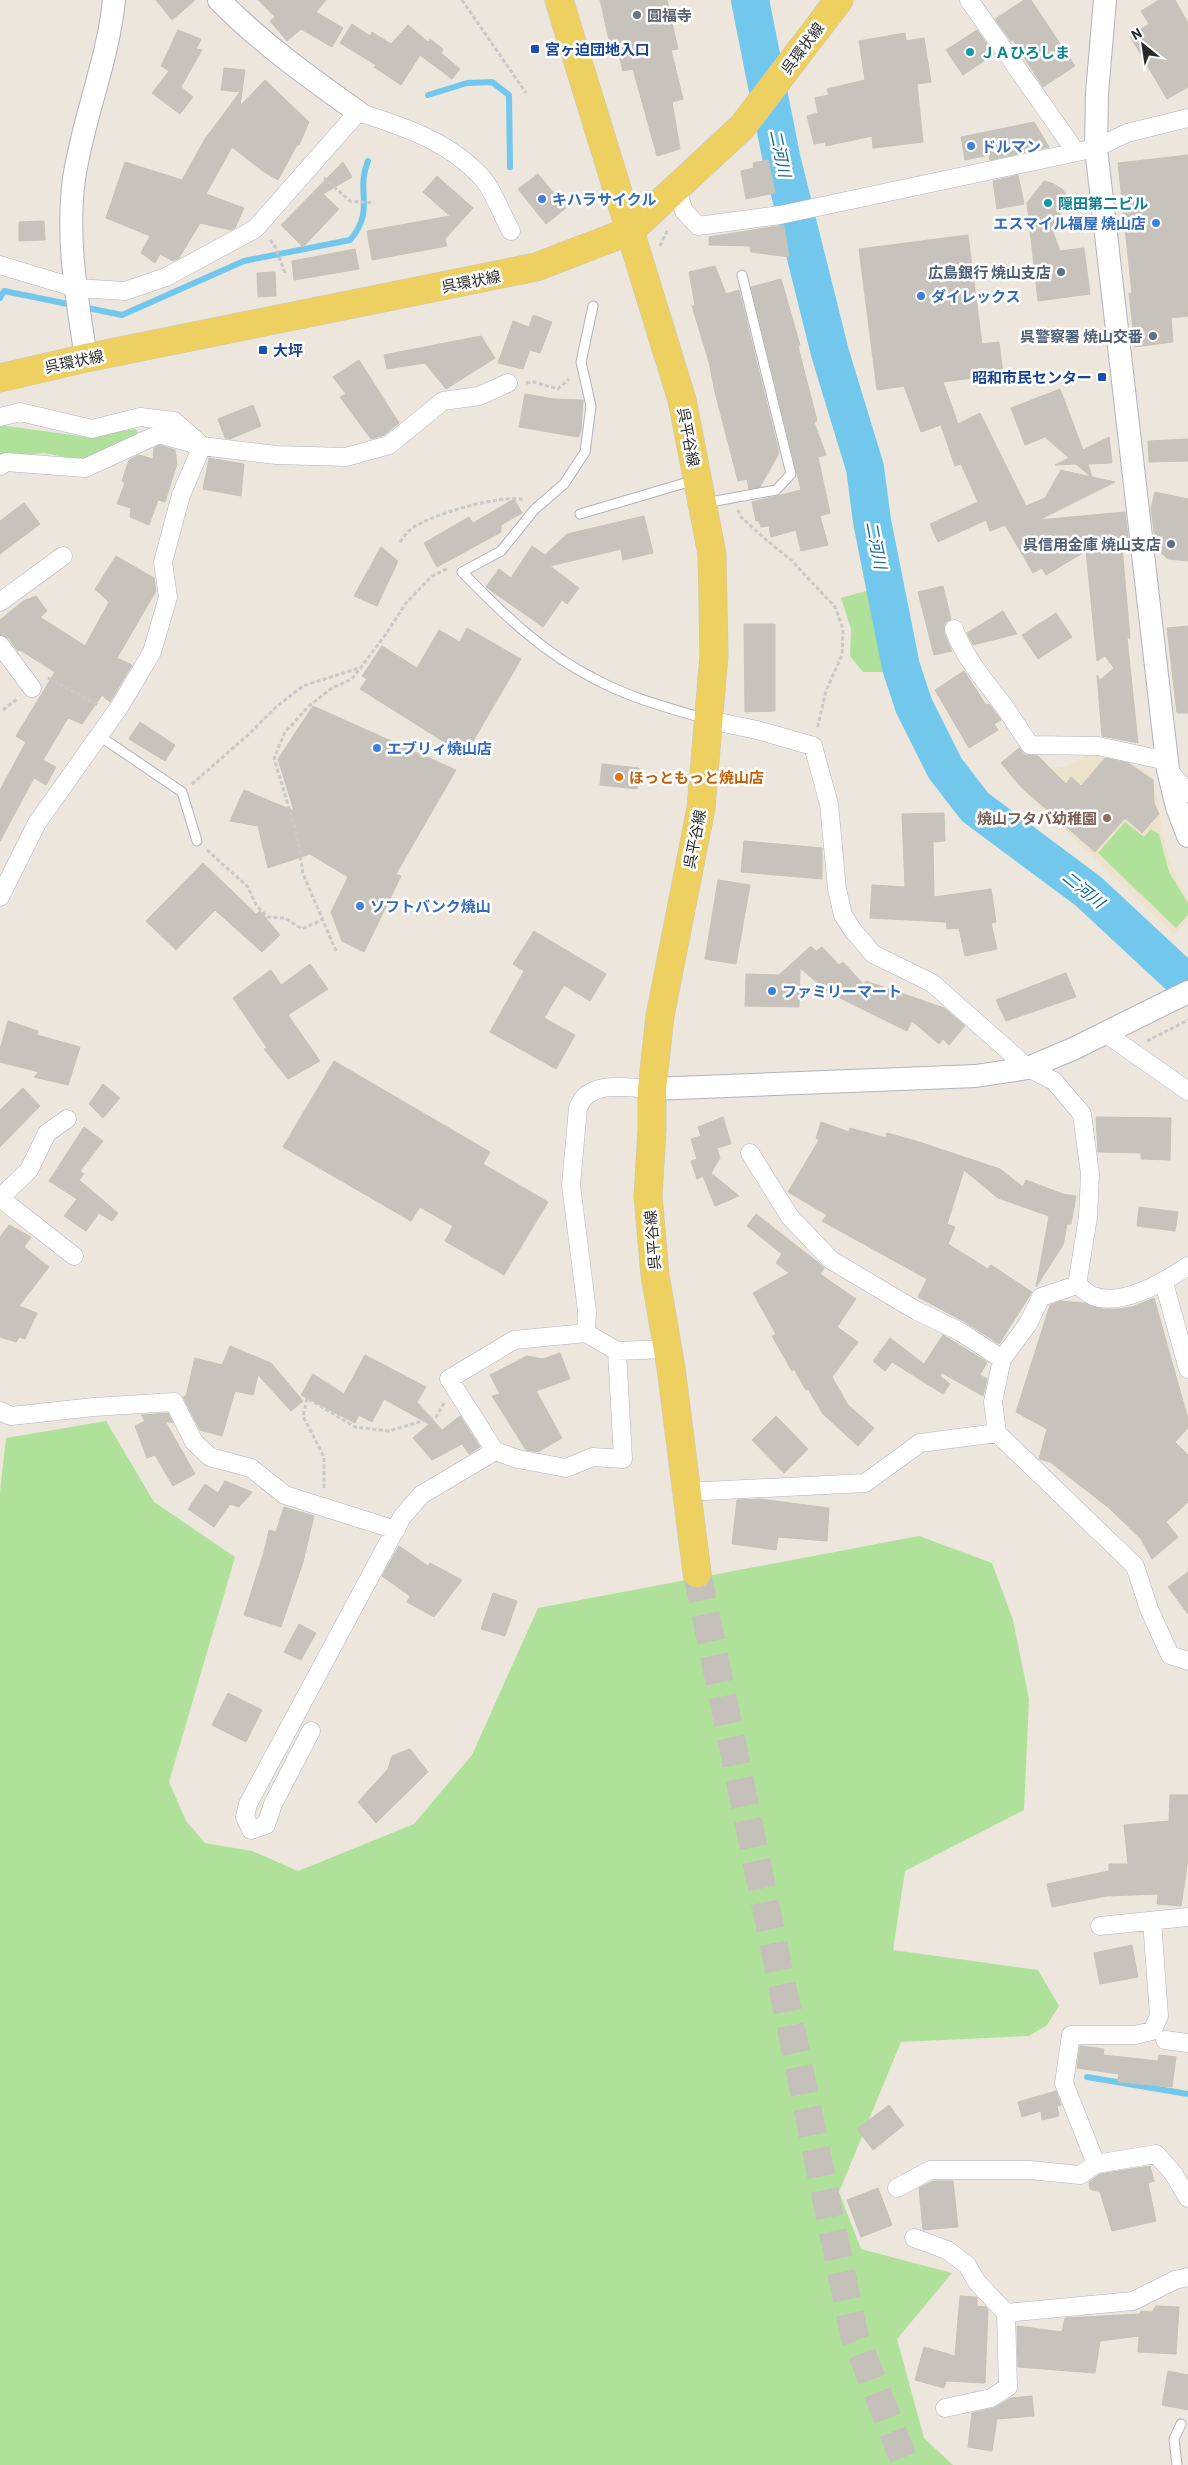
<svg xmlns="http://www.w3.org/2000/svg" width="1188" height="2465" viewBox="0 0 1188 2465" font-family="Barlow,'Noto Sans JP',sans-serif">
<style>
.education{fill:#ede3cc}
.green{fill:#b0e19a}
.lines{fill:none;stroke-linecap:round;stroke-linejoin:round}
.stream{stroke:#72c8ec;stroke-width:6}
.river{stroke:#72c8ec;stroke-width:38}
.building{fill:#c7c3bc;stroke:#c7c2b6}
.primary-tunnel{stroke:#c5c0b9;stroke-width:28;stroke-dasharray:28 14;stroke-linecap:butt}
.service-casing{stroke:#b0b3be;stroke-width:11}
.minor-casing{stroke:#b0b3be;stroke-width:19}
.tertiary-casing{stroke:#b0b3be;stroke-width:24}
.primary-casing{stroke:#c8c8c8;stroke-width:29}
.path{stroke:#c8c8c8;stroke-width:3;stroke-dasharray:4 2.5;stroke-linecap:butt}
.service{stroke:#fff;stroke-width:9}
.minor{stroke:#fff;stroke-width:18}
.tertiary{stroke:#fff;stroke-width:22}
.primary{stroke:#edd060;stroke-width:28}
.worship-dot{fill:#6b7280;stroke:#fff;stroke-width:2}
.transit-dot{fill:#1a4fb4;stroke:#fff;stroke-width:2}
.culture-dot{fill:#0f9aa8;stroke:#fff;stroke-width:2}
.shop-dot{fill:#3f7fe0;stroke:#fff;stroke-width:2}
.service-dot{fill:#5c6f8a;stroke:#fff;stroke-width:2}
.food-dot{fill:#e8710a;stroke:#fff;stroke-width:2}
.education-dot{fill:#8d6e63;stroke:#fff;stroke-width:2}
.labels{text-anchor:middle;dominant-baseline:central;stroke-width:5;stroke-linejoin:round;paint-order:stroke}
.worship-label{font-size:15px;font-weight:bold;fill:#5b616d;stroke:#fff;text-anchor:start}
.street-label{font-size:15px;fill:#2a2a2a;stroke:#fff}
.transit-label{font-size:15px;font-weight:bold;fill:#164399;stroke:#fff;text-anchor:start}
.culture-label{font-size:15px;font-weight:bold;fill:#0d838f;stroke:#fff;text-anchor:start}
.shop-label{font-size:15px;font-weight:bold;fill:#366cbe;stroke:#fff;text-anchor:start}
.service-label{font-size:15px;font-weight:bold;fill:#4e5e75;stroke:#fff;text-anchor:end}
.food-label{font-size:15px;font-weight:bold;fill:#c56008;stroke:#fff;text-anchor:start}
.education-label{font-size:15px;font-weight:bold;fill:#785e54;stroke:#fff;text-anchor:end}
.water-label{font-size:16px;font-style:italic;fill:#106698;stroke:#fff}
</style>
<rect width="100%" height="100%" fill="#ece6dd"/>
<path class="education" d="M1093 751 1119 756 1153 777 1165 845 1174 875 1188 899V919L1174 934 1025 792 1047 767H1065Z"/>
<path class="green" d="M0 425 86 437 136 429 140 438 84 461 44 453 0 458Z
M877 588 897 672H863L850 656 851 629 841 598Z
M1125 822 1144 837 1151 829 1159 834 1169 872 1188 903V915L1176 928 1098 853Z
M106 1421 154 1502 235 1557 169 1782 186 1821 205 1843 252 1851 298 1871 414 1824 472 1755 538 1608 919 1536 992 1563 1013 1620 1029 1699 1024 1810 905 1871 893 1950 1038 1970 1059 2006 1047 2025 1029 2036 901 2042 839 2192 861 2249 952 2273 897 2339 924 2438 953 2465H0V1492L6 1438Z"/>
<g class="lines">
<path class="stream" d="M428 95 467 83 492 82 509 95 510 167
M0 298 4 291 73 305
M83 307 122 315 244 261 350 240C376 210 355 192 368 161
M1087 2077 1188 2094"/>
<path class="river" d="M750 0 782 161 830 353 865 468 872 521 901 667 914 706 945 768 975 807 1088 891 1188 984"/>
</g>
<path class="building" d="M156 0H195L172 20Z
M258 0H326L316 12 343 28 332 47 301 29 287 41 270 21 275 17Z
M600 0H667L678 49 671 50 683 99 672 102 680 149 657 156 633 69 623 71 616 43 610 44Z
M1024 0H1031L1075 66 1043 87 1013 40 1011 41 995 19Z
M1159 0H1175L1188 23V87L1167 99 1130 36 1149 24 1141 11Z
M352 24 370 36 372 32 391 44 408 25 428 42 430 39 443 49 441 53 460 69 452 79 420 55 401 85 374 67 376 65 340 43Z
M178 30 201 39 196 49 202 50 181 87 193 97 180 114 152 93 169 71 161 66Z
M977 30 994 54 963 75 946 50Z
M905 33 906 41 924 38 931 82 917 84 923 142 873 148 872 136 826 146 825 142 814 144 807 116 818 113 815 98 829 95 827 89 865 80 859 41Z
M224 68 245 70 240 106 265 80 309 122 299 145H297L278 180 264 172 232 147 206 194 244 208 235 228 231 230 200 223 179 258 173 261 160 254 155 263 141 253 150 236 106 218 125 162 182 180 205 139 240 92 221 90Z
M1034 122 1049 147 990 160 989 155 965 160 961 137Z
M1188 155V316L1171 318 1173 342 1135 347 1129 293H1132L1118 163Z
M768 160 775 193 746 199 741 171 754 168 753 163Z
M343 162 352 177 323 194 339 209 303 247 281 225Z
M538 174 566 208 546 224 518 189Z
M1018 175 1024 204 997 209 993 181Z
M437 176 473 208 445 239 447 246 372 260 367 231 450 216 423 192Z
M1044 181 1054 184 1063 190 1069 200 1051 227 1060 251 1084 248 1090 294 1038 301 1027 203Z
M44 221 45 240 19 241V222Z
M784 225 789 257 751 252 750 246 709 245V237Z
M968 235 982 344 999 342 1003 374 943 382 958 424 980 413 1026 506 1045 498 1061 470 1091 477 1076 464 1055 465 1069 458 1045 437 1025 445 1011 408 1060 389 1083 450 1109 437 1112 463 1088 464 1092 477 1115 482 1039 520 1125 512 1129 546 1122 547 1130 638H1127L1138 743 1102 736 1097 675 1100 680 1114 668 1105 656 1097 661 1086 551 1046 575 1042 568 1033 573 1005 525 990 531 986 520 938 542 930 524 978 502 961 464 955 466 941 425 921 432 904 386 877 390 859 249Z
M355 249 359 269 294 280 292 261Z
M715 266 726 294 739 290 779 453 760 487 749 489 747 479 738 481 715 392 709 362 692 306 695 305 689 272Z
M275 272 276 296 258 297 257 273Z
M781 279 800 345 798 346 817 421 814 422 826 455 818 457 830 513 820 516 828 545 801 551 796 530 771 537 769 526 761 527 759 521H756L752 502 801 490 751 287Z
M533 315 552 322 540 353 530 350 523 369 498 363 513 321 529 327Z
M481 336 495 358 446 389 425 363 387 369 384 355Z
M359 360 399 423 384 435 371 439 340 397 346 394 333 377Z
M525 394 554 399 583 400 581 431 578 437 519 427Z
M253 405 261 426 230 439 225 438 218 419Z
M1188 439V461L1149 462 1148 441Z
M160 445 175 450 177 464 165 502 158 500 149 525 130 517 131 508 117 504 125 483 122 481 129 460 139 455 153 459 154 448Z
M209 458 244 464 241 496 203 489Z
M1155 492 1188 499V561L1168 559 1156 548 1151 508Z
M514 499 522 513 501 525V532L437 567 424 543 469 517 473 523Z
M24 503 40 524 0 554V521Z
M644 516 653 553 623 560 621 549 550 566 579 588 567 604 562 600 543 627 486 587 499 569 511 578 532 546 545 555 567 534Z
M381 547 398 561 377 606 354 596Z
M116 556 154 578 156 591 117 658 132 665 110 702 102 695 82 724 68 718 43 760 56 767 46 785 34 778 0 841V790L26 742 16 736 55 672 20 650 18 651 8 638 0 635V620L23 601 36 596 47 611 40 617 85 646 109 602 95 589Z
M943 586 951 619 945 623 944 633 952 651 934 655 918 592Z
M1003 611 1017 634 973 645 967 633Z
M1056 613 1072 637 1038 659 1022 635Z
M744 624H775V711L745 712Z
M1188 626V713H1177L1167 628Z
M467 628 521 659 465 755 360 689 367 679 362 676 382 646 417 668 439 630 460 642Z
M964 671 986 705 989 704 1001 720 994 724 998 730 969 748 935 690Z
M313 706 456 770 396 874 401 876 364 952 342 941 331 912 348 877 310 854 268 868 258 826 230 821 244 790 294 811 278 759Z
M140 722 175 745 165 761 129 739Z
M1019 748 1025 755 1038 756 1066 784 1071 777 1081 786 1105 758 1128 763 1153 780 1154 803 1159 814 1142 833 1125 818 1095 852 1021 787 1001 763Z
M602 764 639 768 637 789 600 785Z
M944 813 945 841 933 842 934 897 991 889 996 922 991 923 997 949 965 956 959 928 947 929 946 922 870 918 872 885 905 887 902 814Z
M744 841 822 848V879L741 872Z
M203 863 256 914 260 911 280 935 262 952 215 910 176 950 146 921Z
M718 880 750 885 736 964 705 959Z
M534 931 606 974 590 1001 564 985 544 1018 575 1035 556 1069 490 1032 524 971 513 964Z
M811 946 816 951 822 947 839 965 843 962 864 985 866 981 944 1008 965 1026 949 1045 943 1039 939 1044 912 1021 907 1031 836 996 834 997 800 968 799 1007 745 1006 746 974 779 975Z
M310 964 328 989 288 1015 320 1061 288 1079 264 1049 267 1048 233 998 271 970 281 985Z
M1066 973 1076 997 1006 1021 996 1000Z
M8 1021 38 1031 37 1035 80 1047 68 1085 34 1077 39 1072 0 1062V1049Z
M334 1061 490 1152 483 1164 548 1202 504 1275 445 1241 453 1226 420 1207 411 1221 283 1147Z
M103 1084 120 1098 103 1118 89 1104Z
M23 1088 40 1106 0 1147V1110Z
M723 1117 731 1144 717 1148 720 1158 711 1173 739 1196 715 1206 703 1176 697 1179 691 1161 697 1159 691 1139 701 1136 698 1127Z
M1096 1117 1171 1118 1170 1160 1141 1159V1153L1098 1152Z
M821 1122 849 1132 850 1128 886 1138 887 1133 916 1141 1000 1169 1023 1187 1026 1180 1063 1194 1076 1196 1071 1224H1067L1063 1245 1036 1287 1049 1216 998 1198 964 1170 947 1224 955 1227 948 1244 988 1269 991 1265 1032 1292 999 1344 965 1322 918 1297 927 1279 822 1221 827 1215 788 1192 819 1140 816 1138Z
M84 1127 103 1141 80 1171 84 1174 79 1180 118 1213 112 1221 99 1213 86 1231 64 1216 77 1199 49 1181Z
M1139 1207 1178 1212 1175 1231 1137 1226Z
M756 1214 820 1264 824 1268 820 1274 856 1299 837 1327 858 1342 832 1377 848 1405 874 1428 858 1446 823 1414 808 1389 806 1390 794 1369 792 1371 772 1336 776 1334 753 1293 789 1273 776 1263 782 1254 747 1226Z
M9 1225 31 1237 24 1247 49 1267 19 1306 37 1313 25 1339 19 1337 16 1342 0 1337V1237Z
M1154 1298 1188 1419V1428L1175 1442 1188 1455V1502L1166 1522 1178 1537 1152 1559 1141 1539 1109 1508 1050 1462 1039 1459 1047 1429 1016 1412 1050 1305 1061 1301 1084 1303 1102 1309H1117L1132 1307Z
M943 1335 987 1362 980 1375 987 1379 983 1396 942 1373 940 1376 950 1384 943 1394 892 1362 885 1371 873 1361 890 1338 924 1364Z
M230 1346 271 1363 303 1401 291 1411 258 1375 253 1395 235 1391 222 1436 200 1430 183 1397 186 1396 195 1358 222 1365Z
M560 1353 570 1379 536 1391 562 1438 538 1452 526 1450 492 1396 500 1394 490 1375 527 1356 543 1359Z
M365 1355 426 1387 417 1402 442 1430 460 1416 480 1447 469 1454 462 1444 432 1460 413 1438 429 1424 384 1399 372 1422 359 1415 355 1423 301 1395 313 1374 344 1394Z
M168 1413 173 1423 165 1421 195 1474 173 1486 155 1455 147 1458 135 1426 145 1421 141 1415H143Z
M776 1416 808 1449 784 1473 752 1440Z
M225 1481 252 1492 239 1507 230 1504 214 1527 188 1509 205 1484 218 1493Z
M760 1499 829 1508 827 1541 778 1537 776 1550 732 1544 737 1500Z
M284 1507 314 1516 303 1562 281 1627 244 1615 264 1552 269 1530 276 1532Z
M399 1546 428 1566 430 1563 462 1580 434 1617 407 1602 410 1596 382 1576Z
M1188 1572V1614L1168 1587Z
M493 1593 517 1601 505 1636 481 1629Z
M299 1624 316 1633 301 1660 284 1652Z
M228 1693 262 1710 246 1742 212 1725Z
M410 1749 428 1772 376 1823 358 1802 388 1769 392 1756Z
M1170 1795H1188V1860L1181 1906 1157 1904 1158 1894 1106 1896 1052 1907 1047 1884 1109 1871V1864H1128L1124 1825 1169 1821Z
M1132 1945 1138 1977 1100 1984 1094 1953Z
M1080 2046 1104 2049 1103 2055 1158 2061 1159 2055 1176 2057 1172 2087 1118 2082 1119 2074 1077 2068Z
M1056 2091 1061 2105 1057 2106 1059 2116 1042 2120 1041 2111 1022 2117 1018 2102Z
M889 2105 904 2125 873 2150 857 2129Z
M1150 2166 1154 2181 1148 2183 1156 2221 1112 2231 1100 2192 1090 2189 1089 2182 1100 2174Z
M933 2181H953L958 2227 923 2230 919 2188Z
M878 2188 892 2225 861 2237 847 2200Z
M960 2296 977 2297V2306L986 2307 988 2310 985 2383 946 2381 944 2388 915 2380 924 2347 955 2356Z
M1156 2306 1179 2307 1176 2354 1138 2352 1139 2336 1100 2341 1095 2373 1018 2367 1017 2326 1062 2332 1065 2318 1140 2314 1141 2311 1152 2312Z
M1168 2371 1188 2375V2410L1162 2405Z
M1032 2396 1034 2416 997 2419 992 2451 968 2447 972 2413 994 2408 1011 2398Z"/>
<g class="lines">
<path class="primary-tunnel" d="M697 1573 854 2334 906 2465"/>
<g class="service-casing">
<path id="service" d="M593 306 581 362 591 406 585 452 564 484 535 509 501 551 462 572C502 613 543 653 595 679 630 698 669 708 706 719
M705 503 776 490 791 474 742 275
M580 514 695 480
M98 735 182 792 197 841
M1177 2465 1174 2439 1181 2424"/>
</g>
<g class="minor-casing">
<path id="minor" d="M969 0 1076 152
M677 190 684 211 698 226 780 215 1096 148 1127 133 1188 118
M0 265 76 288 125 291 166 277 255 229 358 112C405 127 451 142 484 180 495 194 502 216 511 231
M0 417 20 412 92 429 140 417 174 421 198 442
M0 466 6 462 85 468 159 434 202 446 276 455 346 457 389 445 443 401 479 396 508 383
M0 602 63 556
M954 629C964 656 980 675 997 697 1009 712 1019 729 1030 745L1098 746 1167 761
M0 645 32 688
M709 720 757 730 813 746 829 804 837 889 843 915 852 929 873 954 932 983 1028 1068 1054 1081 1082 1114 1090 1174 1088 1217 1077 1285
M1169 771 1188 793
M0 897 37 823 120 706 152 652 168 597 163 562 181 495 202 446
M1105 1033 1188 1091
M750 1153 790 1217 831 1260 917 1311 959 1331 1002 1359
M0 1198 29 1170 47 1133 67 1119
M0 1198 74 1256
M1164 1283 1188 1369
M1077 1285 1041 1297 1028 1324 1002 1359 993 1402 997 1433 1135 1566 1149 1609 1170 1655 1188 1661
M1077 1285C1082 1288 1087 1293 1093 1296 1122 1307 1164 1282 1188 1266
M617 1351 667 1349
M0 1411 11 1416 94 1407 174 1402 194 1442 210 1457 251 1468 285 1495 396 1530
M495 1451 518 1459 566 1468 593 1457 623 1459 617 1351 586 1333
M685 1492 865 1483 920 1443 997 1433
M311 1731 273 1804 266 1825 251 1830 245 1817 248 1804 402 1517 421 1495 495 1451 449 1379 514 1340 586 1333 587 1311 571 1185 578 1108C588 1079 627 1088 652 1089
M1100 1926 1188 1917
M1165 2040 1188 2043
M1096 2164 1064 2083 1071 2035H1135L1152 2031 1159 2016 1152 1921
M897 2188 930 2170H1030L1080 2175 1096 2164 1156 2154 1173 2173 1188 2198
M914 2238 947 2250 967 2265 977 2282 1006 2313
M945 2408 991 2398 1008 2387 1006 2313 1133 2301 1175 2280 1188 2277"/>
</g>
<g class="tertiary-casing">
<path id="tertiary" d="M219 0C261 43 309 77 358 112
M1105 0 1097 93 1096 148 1168 770 1177 807 1188 836
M86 358C77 298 66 239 74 179 83 118 108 61 114 0
M652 1089 976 1076 1028 1068 1075 1048 1188 992"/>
</g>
<g class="primary-casing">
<path id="primary" d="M559 0 682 400 712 554 714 655 701 808 660 1016 652 1089V1129L648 1196 655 1275 671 1368 697 1573
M0 378 86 358 536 267 630 231 742 127 839 0"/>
</g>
<path class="path" d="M462 0 526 93
M324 178 350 201 374 203
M270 240 274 244 286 275
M660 246 667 231
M526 383 534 382 558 389 569 379
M738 510 740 516 764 538 791 560 835 607 843 629 842 655 826 691 817 729
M400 542C403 538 406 533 410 530 427 515 504 493 525 500
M48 678 98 705
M3 710 17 699
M192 784 249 734 276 707 303 686 359 668
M207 850 248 887 256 905 268 917 285 918 302 929 322 920
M336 951 303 874 297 835 274 758 285 732 310 705 332 688 352 679 386 634 406 603 431 577 448 568
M1147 1041 1188 1020
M324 1488V1457L303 1416 307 1398 355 1427 389 1431 436 1417 444 1403"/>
<use href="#service" class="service"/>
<use href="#minor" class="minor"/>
<use href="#tertiary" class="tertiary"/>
<use href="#primary" class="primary"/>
</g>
<circle class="worship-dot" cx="637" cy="15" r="5"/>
<g class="transit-dot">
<rect x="530" y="44" width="10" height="10" rx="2.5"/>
<rect x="258" y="345" width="10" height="10" rx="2.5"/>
<rect x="1097" y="372" width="10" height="10" rx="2.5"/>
</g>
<g class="culture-dot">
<circle cx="970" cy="52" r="5"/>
<circle cx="1048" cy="203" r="5"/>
</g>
<g class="shop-dot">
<circle cx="971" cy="146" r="5"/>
<circle cx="542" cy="199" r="5"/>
<circle cx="1156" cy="223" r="5"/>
<circle cx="921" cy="296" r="5"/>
<circle cx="377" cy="748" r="5"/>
<circle cx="360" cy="906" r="5"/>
<circle cx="772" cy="991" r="5"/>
</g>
<g class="service-dot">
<circle cx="1061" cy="272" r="5"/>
<circle cx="1153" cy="336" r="5"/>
<circle cx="1171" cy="544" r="5"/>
</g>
<circle class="food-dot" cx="619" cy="777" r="5"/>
<circle class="education-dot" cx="1107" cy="818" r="5"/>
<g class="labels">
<g class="worship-label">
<text x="647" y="15">圓福寺</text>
</g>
<g class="street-label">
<text transform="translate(802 48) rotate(-53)">呉環状線</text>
<text transform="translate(471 281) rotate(-11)">呉環状線</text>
<text transform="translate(74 361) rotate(-12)">呉環状線</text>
<text transform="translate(689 437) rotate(79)">呉平谷線</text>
<text transform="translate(694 839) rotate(-79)">呉平谷線</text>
<text transform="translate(652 1240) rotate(-95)">呉平谷線</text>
</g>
<g class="transit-label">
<text x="545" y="49">宮ヶ迫団地入口</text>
<text x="273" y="350">大坪</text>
<text x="1092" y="377" text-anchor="end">昭和市民センター</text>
</g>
<g class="culture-label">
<text x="980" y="52">ＪＡひろしま</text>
<text x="1058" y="203">隠田第二ビル</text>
</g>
<g class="shop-label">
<text x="981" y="146">ドルマン</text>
<text x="552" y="199">キハラサイクル</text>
<text x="1146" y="223" text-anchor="end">エスマイル福屋 焼山店</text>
<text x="931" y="296">ダイレックス</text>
<text x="387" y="748">エブリィ焼山店</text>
<text x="370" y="906">ソフトバンク焼山</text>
<text x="782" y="991">ファミリーマート</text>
</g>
<g class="service-label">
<text x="1051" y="272">広島銀行 焼山支店</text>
<text x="1143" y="336">呉警察署 焼山交番</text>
<text x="1161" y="544">呉信用金庫 焼山支店</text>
</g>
<g class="food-label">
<text x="629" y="777">ほっともっと焼山店</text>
</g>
<g class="education-label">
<text x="1097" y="818">焼山フタバ幼稚園</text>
</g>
<g class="water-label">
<text transform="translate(781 153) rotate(78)">二河川</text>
<text transform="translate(877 545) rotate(79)">二河川</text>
<text transform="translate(1084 889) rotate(39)">二河川</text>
</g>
</g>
<g transform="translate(1143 45) rotate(330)" stroke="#ffffff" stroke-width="4" paint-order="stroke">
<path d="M0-4L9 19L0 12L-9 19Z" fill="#2a2a2a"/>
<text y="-8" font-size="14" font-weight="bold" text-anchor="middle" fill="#2a2a2a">N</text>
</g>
</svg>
